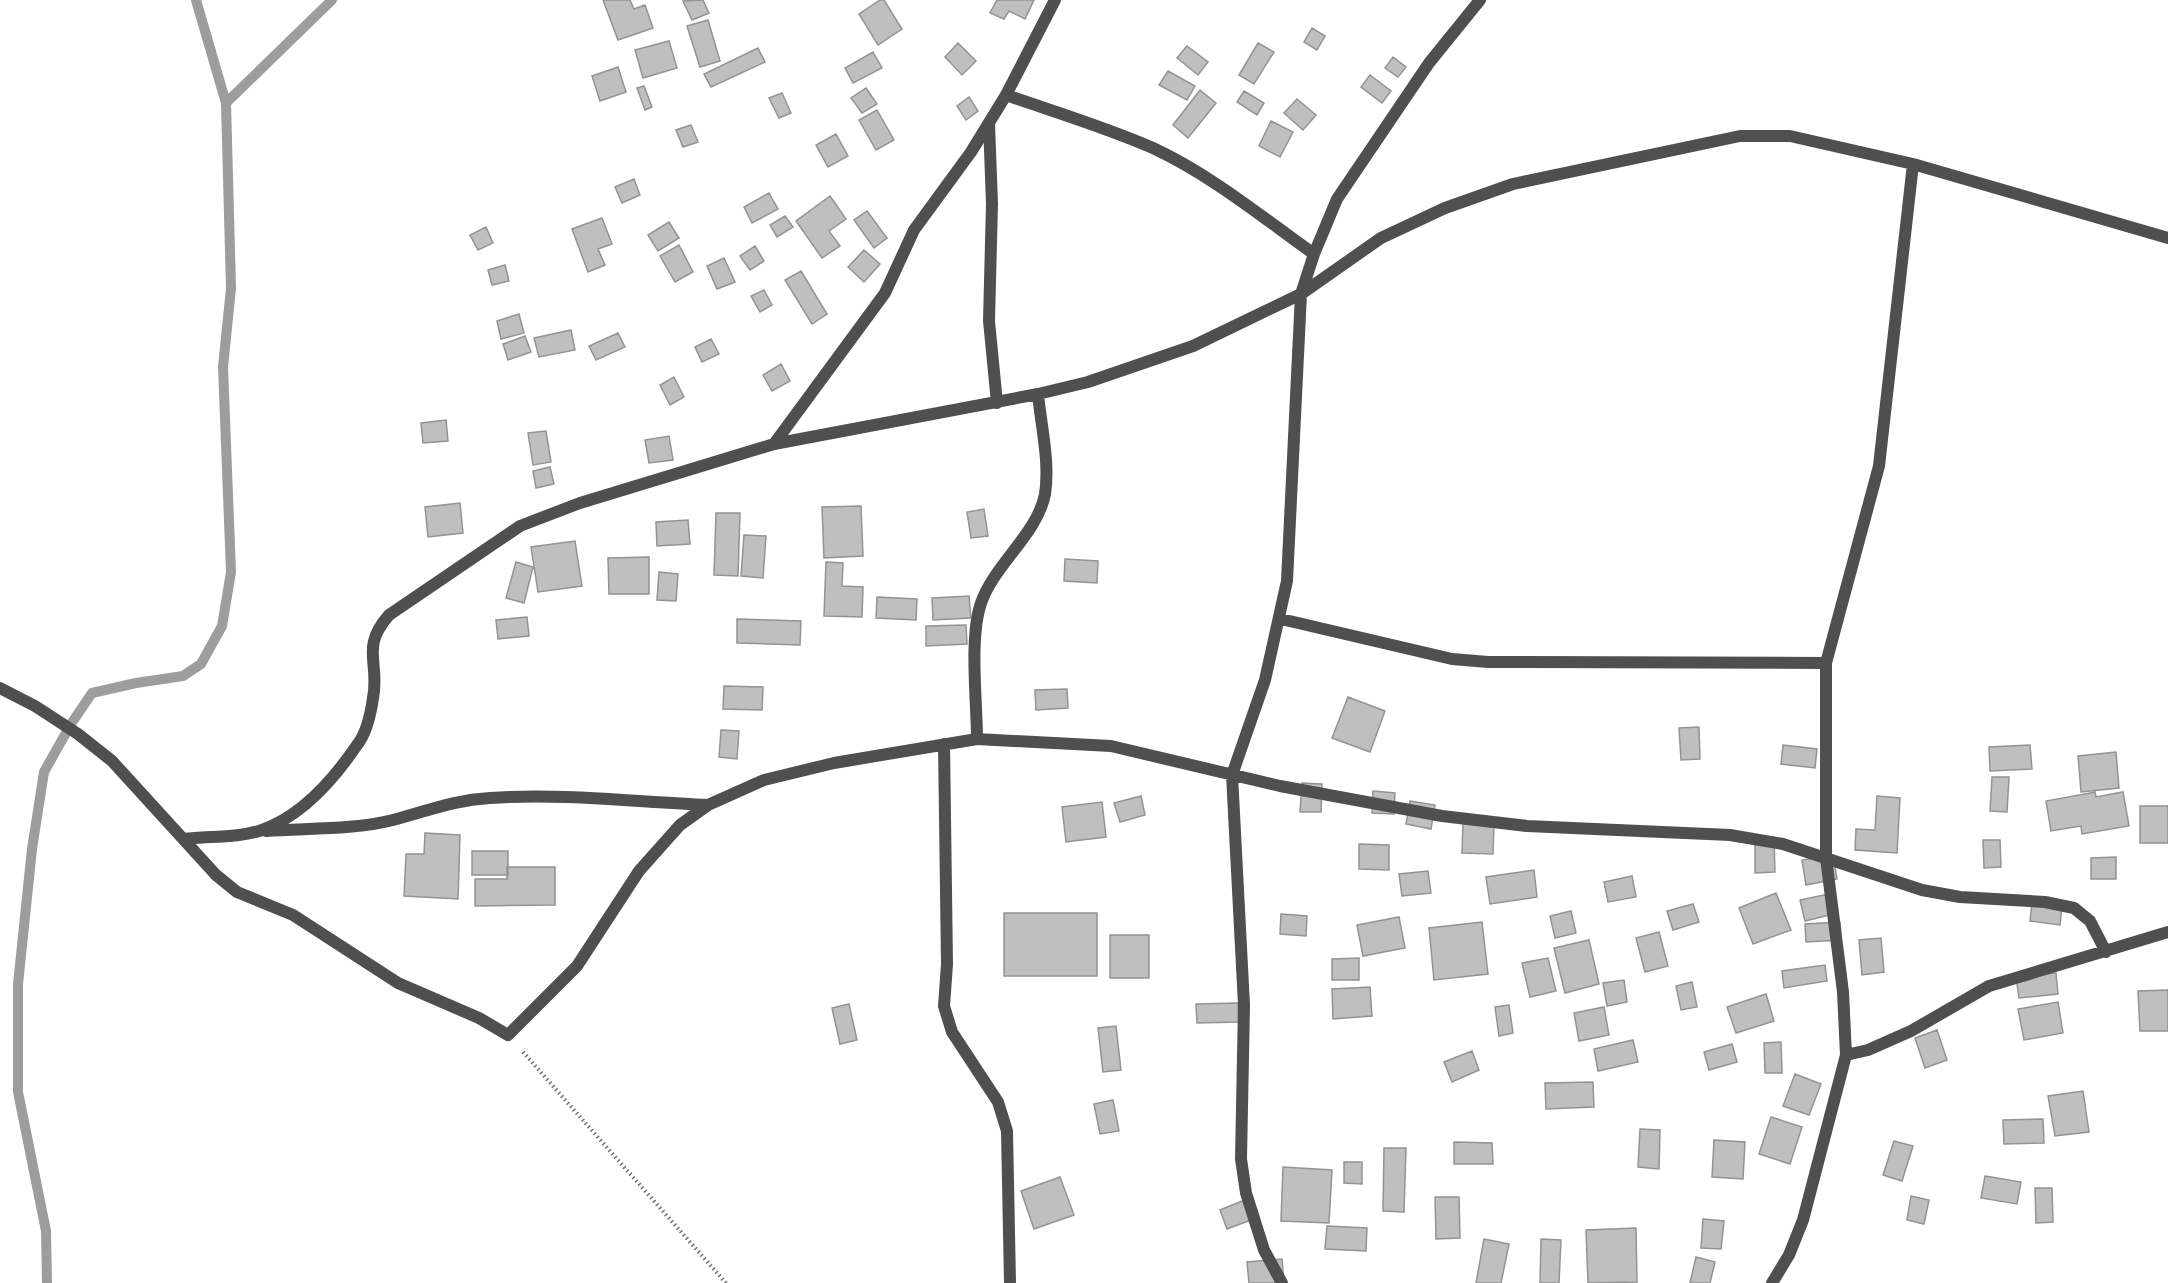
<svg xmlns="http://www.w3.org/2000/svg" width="2168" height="1283" viewBox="0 0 2168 1283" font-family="'Noto Sans',sans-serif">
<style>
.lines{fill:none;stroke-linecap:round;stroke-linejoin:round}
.stream{stroke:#9d9d9d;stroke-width:10}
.building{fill:#bfbfbf;stroke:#939393;stroke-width:1.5}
.path{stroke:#717171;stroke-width:4;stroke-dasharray:1.5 3;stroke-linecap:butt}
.minor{stroke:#4f4f4f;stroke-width:12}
</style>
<rect width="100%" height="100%" fill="#fff"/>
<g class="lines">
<path class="stream" d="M226 103 332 0
M47 1283 46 1231 18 1092V984L32 849 44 772 71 724 92 693 136 683 183 676 201 664 222 626 231 572 223 367 231 288 226 103 196 0"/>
</g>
<path class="building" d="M603 0H630L634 9 645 5 653 28 618 40Z
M703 0 709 13 692 20 683 1Z
M880 0H884L902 29 878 45 859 14Z
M997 0H1034L1025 19 1009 11 1004 19 990 13Z
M708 20 720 61 700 67 687 26Z
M1312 28 1325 36 1317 50 1304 42Z
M669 41 677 68 643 78 635 50Z
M958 43 976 61 962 75 945 57Z
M1258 43 1274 52 1254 84 1239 75Z
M1187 46 1208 62 1198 75 1177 58Z
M758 48 765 62 711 87 704 74Z
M873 52 882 68 853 83 845 68Z
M1393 57 1406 67 1398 77 1385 68Z
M618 67 626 92 600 101 592 76Z
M1168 71 1195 86 1187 100 1159 85Z
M1370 75 1391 91 1382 103 1361 87Z
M644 86 652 107 645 110 637 88Z
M866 88 877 104 862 113 851 98Z
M1200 90 1216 103 1188 138 1173 125Z
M1244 91 1264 103 1257 115 1237 102Z
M782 93 791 113 779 118 769 98Z
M969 97 978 111 966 120 957 106Z
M1297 99 1316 115 1303 130 1284 113Z
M877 110 894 140 876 150 859 120Z
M1271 121 1293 132 1280 157 1259 146Z
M691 125 698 142 683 147 676 130Z
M836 134 848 156 828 167 816 145Z
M634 179 640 195 622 203 615 187Z
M769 193 778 209 752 223 744 207Z
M830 196 846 219 829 231 840 246 822 258 796 221Z
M867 211 887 238 874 248 854 220Z
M785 216 793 227 777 237 770 225Z
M602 218 612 244 598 249 605 265 588 272 572 229Z
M669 222 679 238 658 251 648 235Z
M486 227 493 243 478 250 470 235Z
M679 245 693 272 675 282 660 256Z
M755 246 764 261 750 270 740 256Z
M864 250 880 264 864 282 848 267Z
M724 258 735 282 717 289 707 266Z
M505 265 509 281 492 285 488 270Z
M801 271 827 314 812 324 785 280Z
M764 290 772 305 760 312 751 296Z
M519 314 524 333 501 339 497 321Z
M571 330 575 350 539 357 534 338Z
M618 333 625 347 596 360 589 346Z
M525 336 531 352 508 360 503 344Z
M711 339 719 354 702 362 695 347Z
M781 364 790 381 772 391 763 375Z
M674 377 684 397 670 405 660 385Z
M446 420 448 441 423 443 421 423Z
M546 431 551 462 533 465 528 433Z
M669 436 673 460 649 463 645 440Z
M550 467 554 484 536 488 533 471Z
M460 503 463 533 428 537 425 507Z
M861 506 863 556 824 558 822 507Z
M984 509 988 536 971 538 967 512Z
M716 513H740L738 576 714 575Z
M688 520 690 544 657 546 656 522Z
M744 535 766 536 763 578 741 576Z
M575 541 582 586 538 592 531 547Z
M649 557V594H609L608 558Z
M1065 559 1098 561 1097 583 1064 581Z
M516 562 533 567 524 603 506 598Z
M826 562 843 563 842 586 863 587 862 617 824 616Z
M659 572 678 574 676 601 657 600Z
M969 596 971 618 933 620 932 598Z
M877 597 917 599 916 620 876 618Z
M527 617 529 636 498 639 496 620Z
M737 619 801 621 800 645 737 643Z
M966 625 967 644 926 646V626Z
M724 686 763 687 762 710 723 709Z
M1067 689 1068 708 1036 710 1035 690Z
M1348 697 1385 711 1370 752 1332 738Z
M1699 727 1700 759 1681 760 1679 728Z
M721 730 739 731 737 759 719 757Z
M1783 745 1817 749 1815 768 1781 764Z
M2030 745 2032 769 1990 771 1989 747Z
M2116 752 2119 788 2081 792 2078 756Z
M1992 777H2009L2007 812 1990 811Z
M1302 783 1322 784 1321 812H1300Z
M1373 791 1395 793 1394 814 1372 813Z
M2095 792 2096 797 2123 792 2129 826 2082 834 2081 826 2051 831 2046 801Z
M1141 796 1145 815 1120 822 1114 803Z
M1877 796 1900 798 1897 853 1855 850 1856 829 1875 830Z
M1410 801 1435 805 1431 829 1406 824Z
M1102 802 1106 837 1066 842 1062 807Z
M2140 806H2168V843H2140Z
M1463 822 1494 823 1493 854 1462 853Z
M425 833 460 835 458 899 404 896 406 854H424Z
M1755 837H1774L1775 872 1755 873Z
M1983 840H2000L2001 867 1984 868Z
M1359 844 1389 845V870L1359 869Z
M472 851H508V875H472Z
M1833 855 1837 879 1806 885 1802 860Z
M2116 857V879H2091V858Z
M507 867H555V905L475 906V879H507Z
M1534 870 1537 897 1490 904 1486 877Z
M1428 871 1431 893 1402 896 1399 874Z
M1632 876 1636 897 1608 902 1604 882Z
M1776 893 1791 930 1753 944 1739 908Z
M1829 894 1834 914 1805 921 1800 900Z
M2032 903 2062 907 2060 925 2030 921Z
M1693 904 1699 922 1673 930 1667 911Z
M1571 911 1576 933 1555 938 1550 916Z
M1004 913H1097V976H1004Z
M1281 914 1307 916 1306 936 1280 934Z
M1399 917 1405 948 1363 956 1357 925Z
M1482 922 1488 974 1434 980 1429 928Z
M1840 922 1841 940 1806 942 1805 924Z
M1659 932 1668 966 1645 972 1636 938Z
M1110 935H1149V978H1110Z
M1881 938 1884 972 1862 975 1859 940Z
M1589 940 1599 984 1565 993 1554 948Z
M1359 958V980H1332V959Z
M1548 958 1556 991 1530 997 1522 963Z
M1825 965 1827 981 1784 988 1782 971Z
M2056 973 2058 994 2019 998 2016 977Z
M1624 980 1627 1002 1607 1006 1603 983Z
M1692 982 1697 1007 1681 1010 1676 986Z
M1370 987 1372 1016 1333 1019 1332 989Z
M2168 990V1031H2140L2138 991Z
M1766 994 1774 1021 1736 1033 1727 1007Z
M2058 1002 2063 1033 2024 1040 2018 1009Z
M1238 1003 1239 1022 1197 1023 1196 1004Z
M849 1004 857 1040 840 1044 832 1008Z
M1509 1005 1513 1033 1499 1036 1495 1007Z
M1604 1007 1609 1035 1579 1041 1574 1013Z
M1116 1026 1121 1070 1103 1072 1098 1028Z
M1937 1030 1947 1060 1925 1068 1915 1038Z
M1633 1040 1638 1062 1598 1071 1594 1049Z
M1781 1042 1782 1073H1765L1764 1043Z
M1732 1044 1737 1062 1709 1070 1704 1052Z
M1472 1051 1479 1070 1452 1082 1444 1062Z
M1795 1074 1821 1084 1809 1115 1783 1106Z
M1593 1082 1594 1107 1546 1109 1545 1083Z
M2083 1091 2089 1132 2055 1136 2048 1096Z
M1113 1100 1119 1131 1100 1134 1094 1104Z
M1771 1117 1802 1127 1790 1164 1759 1154Z
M2043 1119 2044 1143 2004 1144 2003 1120Z
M1640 1129 1660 1130 1659 1169 1638 1167Z
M1714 1140 1745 1142 1743 1179 1712 1177Z
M1894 1141 1913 1146 1902 1181 1883 1175Z
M1454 1142 1492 1143 1493 1164H1454Z
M1384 1148H1406L1404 1212 1383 1211Z
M1344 1162H1362V1184L1344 1183Z
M1283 1167 1332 1170 1329 1223 1281 1221Z
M1985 1176 2021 1182 2017 1204 1981 1198Z
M1060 1177 1074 1215 1034 1229 1021 1191Z
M2035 1188H2052L2053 1222 2036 1223Z
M1911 1196 1929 1200 1924 1224 1907 1220Z
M1252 1197 1259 1217 1227 1229 1220 1210Z
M1435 1197H1459L1460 1238 1436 1239Z
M1703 1219 1724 1221 1721 1249 1701 1248Z
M1327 1226 1367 1228 1366 1251 1325 1249Z
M1636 1228 1637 1282 1588 1283 1586 1230Z
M1484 1239 1509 1244 1501 1283H1476Z
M1541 1239 1561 1240 1559 1283H1540Z
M1696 1257 1715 1262 1710 1283H1690Z
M1282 1259 1284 1283H1249L1247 1262Z"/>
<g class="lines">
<path class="path" d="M523 1052 726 1283"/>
<path class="minor" d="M1006 95C1055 112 1105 127 1153 148 1211 175 1262 217 1314 254
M989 123 992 204 989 321 997 403
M774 444 885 293 914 230 971 152 1006 95 1055 0
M1281 619 1452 659 1488 662 1826 663
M0 688 35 706 78 734 112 761 216 875 237 892 293 915 398 983 479 1018 508 1035 577 966 639 871 680 825 708 805 764 780 834 763 977 739 1111 746 1280 786 1442 816 1527 826 1730 835 1783 844 1922 890 1960 897 2045 902 2074 908 2090 921 2106 952
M977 739C977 701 969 638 981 603 994 565 1038 533 1045 494 1050 462 1041 426 1038 394
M944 744 947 964 944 1006 952 1032 998 1102 1007 1131 1010 1283
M266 831C308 828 353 830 393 820 428 811 453 800 490 798 563 793 636 802 708 805
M184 839C208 836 239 838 262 830 301 816 334 779 357 745 366 734 371 712 373 698 380 662 360 648 389 615L520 526 580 503 774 444 1038 394 1088 382 1193 346 1301 294 1381 238 1445 208 1513 184 1740 136H1790L1913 164 2168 238
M1846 1055 1868 1050 1911 1031 1989 986 2168 932
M1282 1283 1264 1250 1246 1193 1241 1159 1244 1005 1232 775 1265 680 1287 581 1301 294 1314 254 1337 199 1429 63 1480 0
M1772 1283 1789 1255 1803 1220 1846 1055 1843 992 1826 858V663L1879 466 1913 164"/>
</g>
</svg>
